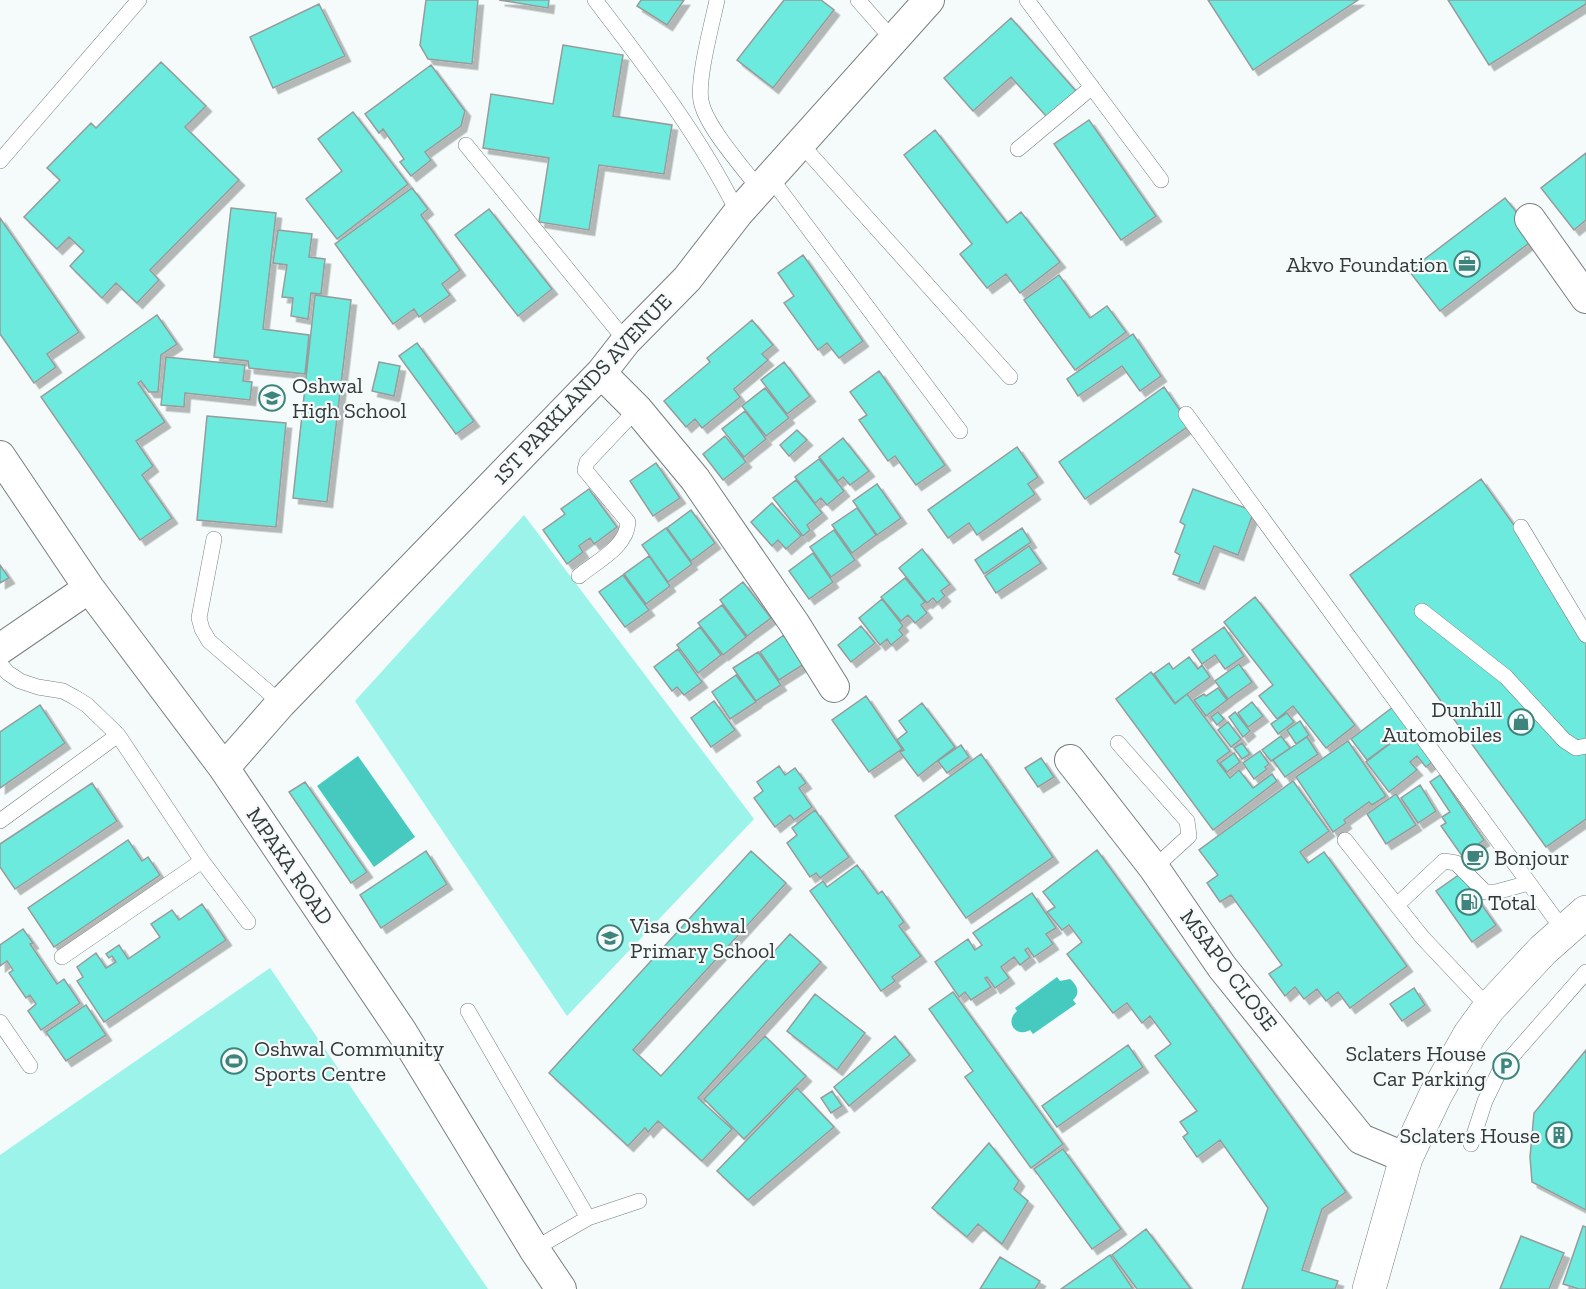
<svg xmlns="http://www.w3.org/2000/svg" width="1586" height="1289" viewBox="0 0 1586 1289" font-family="'Zilla Slab',serif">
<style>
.green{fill:#9bf3e9}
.water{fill:#46c9be}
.building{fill:#6ceade;stroke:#969c9b;stroke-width:1.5;filter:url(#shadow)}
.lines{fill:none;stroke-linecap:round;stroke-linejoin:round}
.service-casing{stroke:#787f7e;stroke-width:16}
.minor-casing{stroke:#787f7e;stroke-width:32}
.secondary-casing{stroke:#787f7e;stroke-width:34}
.service{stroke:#fff;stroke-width:15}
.minor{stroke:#fff;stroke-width:30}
.secondary{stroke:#fff;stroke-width:33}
.labels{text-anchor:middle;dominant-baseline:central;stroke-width:4.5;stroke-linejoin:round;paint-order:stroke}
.poi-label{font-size:22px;fill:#363939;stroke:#f4fbfa;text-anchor:start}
.street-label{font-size:22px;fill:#363939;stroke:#f4fbfa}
</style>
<defs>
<filter id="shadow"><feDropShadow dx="5.5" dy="5.5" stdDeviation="0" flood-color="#0004"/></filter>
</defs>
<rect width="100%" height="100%" fill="#f4fbfa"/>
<path class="green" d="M524 515 754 819 567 1016 355 701Z
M270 968 488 1289H0V1155Z"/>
<path class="water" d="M358 756 415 837 374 867 317 786Z
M1057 977 1060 981 1070 979C1077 985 1081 993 1073 1000L1076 1004 1033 1034 1030 1030C1016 1038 1004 1022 1017 1011L1015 1008Z"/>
<path class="building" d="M426 0H478L472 64 428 59 420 45Z
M499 0H549L548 8Z
M641 0H684L667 25 637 6Z
M784 0H821L834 10 773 88 737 60Z
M1208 0H1358L1253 70Z
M1448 0H1586V4L1489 65Z
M319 4 345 56 273 88 250 37Z
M1011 18 1076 91 1047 117 1011 77 973 111 944 78Z
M563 45 623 55 613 116 672 125 664 174 599 165 589 230 539 222 549 158 483 148 491 94 553 104Z
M161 62 206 106 185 127 239 180 150 270 159 280 137 303 116 283 102 298 70 266 84 251 69 237 57 249 24 217 60 180 47 168 91 123 96 128Z
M431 65 465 111 461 126 425 152 431 160 411 176 400 162 404 159 383 129 379 133 365 114Z
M353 112 408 184 337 239 306 199 342 171 318 139Z
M1089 120 1156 216 1121 240 1054 144Z
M935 130 1007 223 1021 212 1060 262 1020 293 1006 274 987 288 960 254 972 244 904 155Z
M1586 153V220L1574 230 1541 188Z
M412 188 428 209 421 215 460 270 442 284 450 295 419 317 414 309 393 324 335 244Z
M1505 198 1537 237 1440 311 1409 271Z
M231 208 276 213 263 329 309 335 305 374 249 368 248 361 214 357Z
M489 209 552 289 518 316 455 235Z
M0 218 79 332 47 354 56 367 34 383 0 334Z
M278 230 312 234 309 257 325 259 321 294 311 293 308 319 291 316 293 298 282 297 287 265 273 263Z
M803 255 863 341 839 358 827 343 818 350 784 303 794 296 778 273Z
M1059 275 1090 318 1107 306 1126 332 1075 370 1024 300Z
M315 295 351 300 327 502 293 498Z
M157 315 177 344 161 355 158 392H149L141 381 138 383 165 422 136 441 153 466 142 475 172 518 140 540 41 397Z
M752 320 773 345 762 354 768 360 734 389 740 397 702 428 695 419 686 427 664 401 710 362 707 358Z
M1133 334 1161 376 1140 391 1122 366 1078 396 1067 379Z
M417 343 474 421 456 434 399 356Z
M166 357 245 365 243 381 252 382 250 400 185 393 184 407 161 405Z
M379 362 400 366 394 396 372 391Z
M784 362 810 396 787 414 761 380Z
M879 371 945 465 916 485 895 456 888 461 859 420 867 415 850 392Z
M1164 387 1190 425 1085 499 1059 462Z
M765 388 789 418 766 436 742 406Z
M745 411 766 439 744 457 722 429Z
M207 416 286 423 276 527 197 520Z
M797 430 807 440 789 456 780 445Z
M725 436 746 462 723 480 703 454Z
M843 438 869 471 850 485 843 477 838 481 819 457Z
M1017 447 1038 477 1028 484 1035 494 977 535 969 523 948 538 928 510Z
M819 459 844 491 827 505 821 498 815 503 795 477Z
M656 463 680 498 653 516 630 481Z
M1481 479 1586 626V819L1546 847 1350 575Z
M796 480 822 513 807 525 810 530 803 536 773 498Z
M877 484 901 518 877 535 853 501Z
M589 489 617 527 594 544 590 538 579 546 583 552 567 564 543 530 565 514 561 509Z
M1193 489 1254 511 1238 555 1214 546 1199 584 1173 574 1180 555 1175 552 1185 525 1180 522Z
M772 503 801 536 786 549 778 540 772 546 751 522Z
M857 508 876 535 852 553 832 525Z
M691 510 715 543 691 561 667 528Z
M666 528 692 564 668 582 642 545Z
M1022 528 1031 542 984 574 975 560Z
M834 530 855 560 831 577 810 547Z
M1029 546 1041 563 996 593 985 576Z
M922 549 950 584 941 591 945 596 937 603 933 598 927 603 899 568Z
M813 553 833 582 809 599 789 571Z
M649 556 670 586 646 604 624 574Z
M0 565 9 578 0 583Z
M623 575 649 610 625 627 599 592Z
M905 578 925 602 921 605 927 613 915 623 908 615 901 621 881 597Z
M743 582 771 618 747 636 720 600Z
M1255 597 1355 725 1326 748 1293 706 1277 719 1259 696 1273 685 1224 622Z
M882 599 903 626 899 630 903 635 891 645 887 639 880 645 859 618Z
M722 605 746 637 723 655 698 623Z
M861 626 875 643 851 662 838 645Z
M700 627 721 655 698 673 677 645Z
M1224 627 1244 656 1225 669 1215 655 1202 664 1192 650Z
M784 635 804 664 779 680 760 652Z
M678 649 702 682 684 695 677 687 672 691 654 667Z
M758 652 781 685 756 701 733 668Z
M1189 657 1198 669 1202 665 1210 677 1175 703 1154 674 1169 663 1173 669Z
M1239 664 1252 682 1228 699 1215 681Z
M1151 672 1175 704 1187 694 1230 751 1217 761 1230 778 1239 770 1253 788 1272 774 1277 781 1213 830 1116 699Z
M736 675 756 702 730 719 712 692Z
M1218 688 1227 700 1206 716 1194 700 1204 694 1206 696Z
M866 696 902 749 869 772 832 720Z
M714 701 735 730 711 747 691 718Z
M1252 702 1263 716 1248 727 1238 713Z
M922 703 955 747 918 776 900 752 904 750 897 740 907 732 899 721Z
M40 705 65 743 0 788V732Z
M1393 707 1409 729 1367 760 1351 739Z
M1218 712 1224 719 1217 725 1211 717Z
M1235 712 1250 731 1243 737 1229 717Z
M1287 713 1294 722 1278 734 1271 724Z
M1300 721 1309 735 1296 744 1287 730Z
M1228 722 1241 739 1231 747 1218 730Z
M1408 730 1432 762 1426 767 1417 756 1410 762 1417 770 1389 792 1366 762Z
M1281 736 1290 748 1271 761 1262 750Z
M1307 737 1318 754 1285 777 1273 760Z
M1348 741 1386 796 1372 805 1369 802 1344 820 1346 823 1333 832 1296 777Z
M1242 743 1250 754 1242 759 1234 748Z
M961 745 969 757 947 773 938 761Z
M1260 751 1269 764 1265 767 1267 769 1254 779 1243 763Z
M1234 753 1240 762 1227 772 1220 763Z
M981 754 1053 857 966 918 895 816Z
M1041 758 1054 777 1038 787 1025 768Z
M779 766 785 775 795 768 806 783 799 788 812 807 794 820 790 815 775 827 754 798 763 791 757 782Z
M1440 775 1484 840 1477 845 1482 852 1467 863 1441 826 1446 823 1442 817 1450 812 1430 782Z
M1293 781 1329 831 1300 852 1308 863 1324 852 1407 966 1350 1008 1338 992 1326 1001 1317 989 1304 999 1295 987 1285 996 1269 974 1282 965 1231 895 1220 902 1207 883 1218 875 1199 850Z
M305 782 367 872 351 883 289 792Z
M92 783 117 821 15 889 0 867V844Z
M1420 785 1436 811 1418 823 1401 798Z
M1396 794 1416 825 1386 844 1367 814Z
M815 810 849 857 820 878 816 873 810 877 787 843 797 835 792 828Z
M128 840 142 861 148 857 160 875 54 947 28 908Z
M1097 850 1346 1192 1322 1209 1302 1270 1338 1281 1335 1289H1242L1268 1208 1220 1140 1197 1157 1183 1137 1188 1133 1180 1122 1197 1111 1155 1056 1171 1044 1150 1016 1142 1023 1127 1003 1113 1013 1067 954 1082 942 1069 925 1062 930 1047 912 1055 907 1043 892Z
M426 851 447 884 381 928 360 895Z
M751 851 786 883 633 1050 661 1076 790 934 821 962 698 1098 732 1129 702 1161 658 1121 648 1132 645 1128 628 1146 549 1073Z
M857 865 878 894 882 891 904 922 899 926 921 956 892 977 895 981 881 991 810 891 823 881 827 887Z
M1460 874 1496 925 1472 942 1436 891Z
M1032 893 1056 928 1046 934 1053 944 1034 957 1028 948 1025 950 1030 957 1020 965 1014 957 1001 967 1009 978 995 988 987 977 985 978 991 987 971 1000 965 992 959 997 935 962 968 939 975 950 982 945 973 933Z
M202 904 226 940 104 1022 77 981 83 977 77 967 96 953 106 968 116 962 112 956 109 958 106 954 119 945 128 959 160 937 151 924 172 910 179 920Z
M23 929 33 943 30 944 57 984 64 979 80 1003 41 1030 28 1011 36 1004 30 995 26 998 9 973 13 970 7 961 0 966V945Z
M1414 988 1425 1005 1402 1021 1390 1004Z
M953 992 1063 1144 1031 1168 965 1077 973 1071 929 1009Z
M815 994 865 1033 837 1070 787 1031Z
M86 1005 106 1035 66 1061 46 1032Z
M765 1036 806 1076 744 1139 704 1099Z
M895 1036 910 1055 849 1106 834 1087Z
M1128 1045 1143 1067 1057 1127 1042 1106Z
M1586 1050V1210L1532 1182 1530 1157 1534 1113Z
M797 1088 834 1127 748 1200 717 1171Z
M832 1091 842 1106 831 1113 821 1098Z
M989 1143 1019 1181 1014 1189 1028 1201 1002 1244 978 1224 967 1237 932 1208Z
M1063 1149 1121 1229 1092 1249 1034 1169Z
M1583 1226 1586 1227V1289H1579L1563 1284Z
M1146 1229 1191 1289H1137L1112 1255Z
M1521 1236 1564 1253 1549 1289H1500Z
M1110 1255 1133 1289H1061Z
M1000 1257 1040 1281 1035 1289H980Z"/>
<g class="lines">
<g class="service-casing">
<path id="service" d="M595 0C647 68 700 136 738 213
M717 0C712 24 697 79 701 101 706 127 743 167 759 189
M858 0 893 40
M1027 0 1161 180
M800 143 1010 377
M466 145 626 341
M1018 149 1092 87
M0 161 139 0
M770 177 960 431
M1186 414 1564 931
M1521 527 1586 635
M214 539 199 618 202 629 209 641 281 703
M579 576C597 561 627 547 628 522L585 470 587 462 637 409
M1422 611 1506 677 1564 740 1576 748 1586 746
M0 664 8 673 20 681 38 687 63 691 74 697 87 705 118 735 202 861 248 922
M1118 743 1187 821 1189 836 1154 868
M0 821 118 735
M1345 840 1422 937 1489 1008
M1397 905 1444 861 1456 863 1485 892H1496L1529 883
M62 957 202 861
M468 1011 588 1218
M0 1022 30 1066
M1471 1144 1485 1101 1500 1070 1586 972
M534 1249 588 1218 639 1201"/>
</g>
<g class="minor-casing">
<path id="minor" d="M1530 219 1586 298
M601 373 637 409 695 479 794 623 834 687
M0 456 89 588 224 768 402 1032 534 1249 561 1289
M0 649 89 588
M1070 760 1154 868 1222 967 1361 1139 1406 1158
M224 768 281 703 601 373 626 341 687 279 738 213 929 0"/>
</g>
<g class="secondary-casing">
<path id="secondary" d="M1369 1289 1406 1158 1436 1094 1470 1034 1489 1008 1543 950 1586 912"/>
</g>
<use href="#service" class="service"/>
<use href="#minor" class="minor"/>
<use href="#secondary" class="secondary"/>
</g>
<defs>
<g id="office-ring" transform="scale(1.35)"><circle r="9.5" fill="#f4fbfa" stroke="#3e847d" stroke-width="1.5"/><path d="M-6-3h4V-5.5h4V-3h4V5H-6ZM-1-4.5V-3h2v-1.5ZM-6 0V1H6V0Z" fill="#3e847d"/></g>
<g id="school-ring" transform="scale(1.35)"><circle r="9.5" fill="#f4fbfa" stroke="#3e847d" stroke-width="1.5"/><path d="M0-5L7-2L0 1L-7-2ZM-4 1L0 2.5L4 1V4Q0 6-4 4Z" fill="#3e847d"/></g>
<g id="shop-ring" transform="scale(1.35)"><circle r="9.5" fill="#f4fbfa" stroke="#3e847d" stroke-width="1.5"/><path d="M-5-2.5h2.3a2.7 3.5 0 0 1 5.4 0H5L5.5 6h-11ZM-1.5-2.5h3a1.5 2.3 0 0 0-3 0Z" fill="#3e847d"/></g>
<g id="cafe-ring" transform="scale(1.35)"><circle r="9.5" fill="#f4fbfa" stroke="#3e847d" stroke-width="1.5"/><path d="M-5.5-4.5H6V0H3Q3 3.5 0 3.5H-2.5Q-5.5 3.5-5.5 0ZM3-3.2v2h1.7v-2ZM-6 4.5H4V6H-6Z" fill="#3e847d"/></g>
<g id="fuel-ring" transform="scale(1.35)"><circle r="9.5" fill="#f4fbfa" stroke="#3e847d" stroke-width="1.5"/><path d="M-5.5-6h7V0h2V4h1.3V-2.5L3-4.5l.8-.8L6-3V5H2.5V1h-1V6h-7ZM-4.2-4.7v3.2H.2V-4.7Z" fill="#3e847d"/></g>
<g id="stadium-ring" transform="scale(1.35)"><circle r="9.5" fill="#f4fbfa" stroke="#3e847d" stroke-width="1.5"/><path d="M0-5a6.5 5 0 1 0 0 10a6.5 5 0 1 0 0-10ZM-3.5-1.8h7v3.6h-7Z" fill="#3e847d"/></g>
<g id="parking-ring" transform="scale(1.35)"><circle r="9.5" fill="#f4fbfa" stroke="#3e847d" stroke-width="1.5"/><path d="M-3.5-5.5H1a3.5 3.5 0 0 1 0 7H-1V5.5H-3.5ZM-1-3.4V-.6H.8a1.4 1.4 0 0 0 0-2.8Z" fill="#3e847d"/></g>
<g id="building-ring" transform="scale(1.35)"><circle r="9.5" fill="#f4fbfa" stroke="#3e847d" stroke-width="1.5"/><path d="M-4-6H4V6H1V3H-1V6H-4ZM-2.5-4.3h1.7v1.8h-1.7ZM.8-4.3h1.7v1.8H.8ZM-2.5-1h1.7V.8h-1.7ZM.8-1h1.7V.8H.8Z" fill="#3e847d"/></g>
</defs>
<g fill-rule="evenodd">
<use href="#office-ring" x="1467" y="264"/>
<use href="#school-ring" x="272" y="398"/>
<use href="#shop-ring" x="1521" y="722"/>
<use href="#cafe-ring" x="1475" y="857"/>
<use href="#fuel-ring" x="1469" y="902"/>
<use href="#school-ring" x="610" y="938"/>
<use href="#stadium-ring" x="234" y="1061"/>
<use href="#parking-ring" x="1506" y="1066"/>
<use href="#building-ring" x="1559" y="1135"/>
</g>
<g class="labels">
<g class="poi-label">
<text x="1448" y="264" text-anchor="end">Akvo Foundation</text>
<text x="292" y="385">Oshwal<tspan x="292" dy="25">High School</tspan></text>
<text x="1502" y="709" text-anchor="end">Dunhill<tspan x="1502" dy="25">Automobiles</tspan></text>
<text x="1494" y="857">Bonjour</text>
<text x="1488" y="902">Total</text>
<text x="630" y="925">Visa Oshwal<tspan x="630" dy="25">Primary School</tspan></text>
<text x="254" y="1048">Oshwal Community<tspan x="254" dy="25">Sports Centre</tspan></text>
<text x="1486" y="1053" text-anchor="end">Sclaters House<tspan x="1486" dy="25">Car Parking</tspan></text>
<text x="1540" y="1135" text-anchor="end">Sclaters House</text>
</g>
<g class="street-label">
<text transform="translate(582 389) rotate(-47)">1ST PARKLANDS AVENUE</text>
<text transform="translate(290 866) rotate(56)">MPAKA ROAD</text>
<text transform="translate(1229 970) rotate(53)">MSAPO CLOSE</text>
</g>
</g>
</svg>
